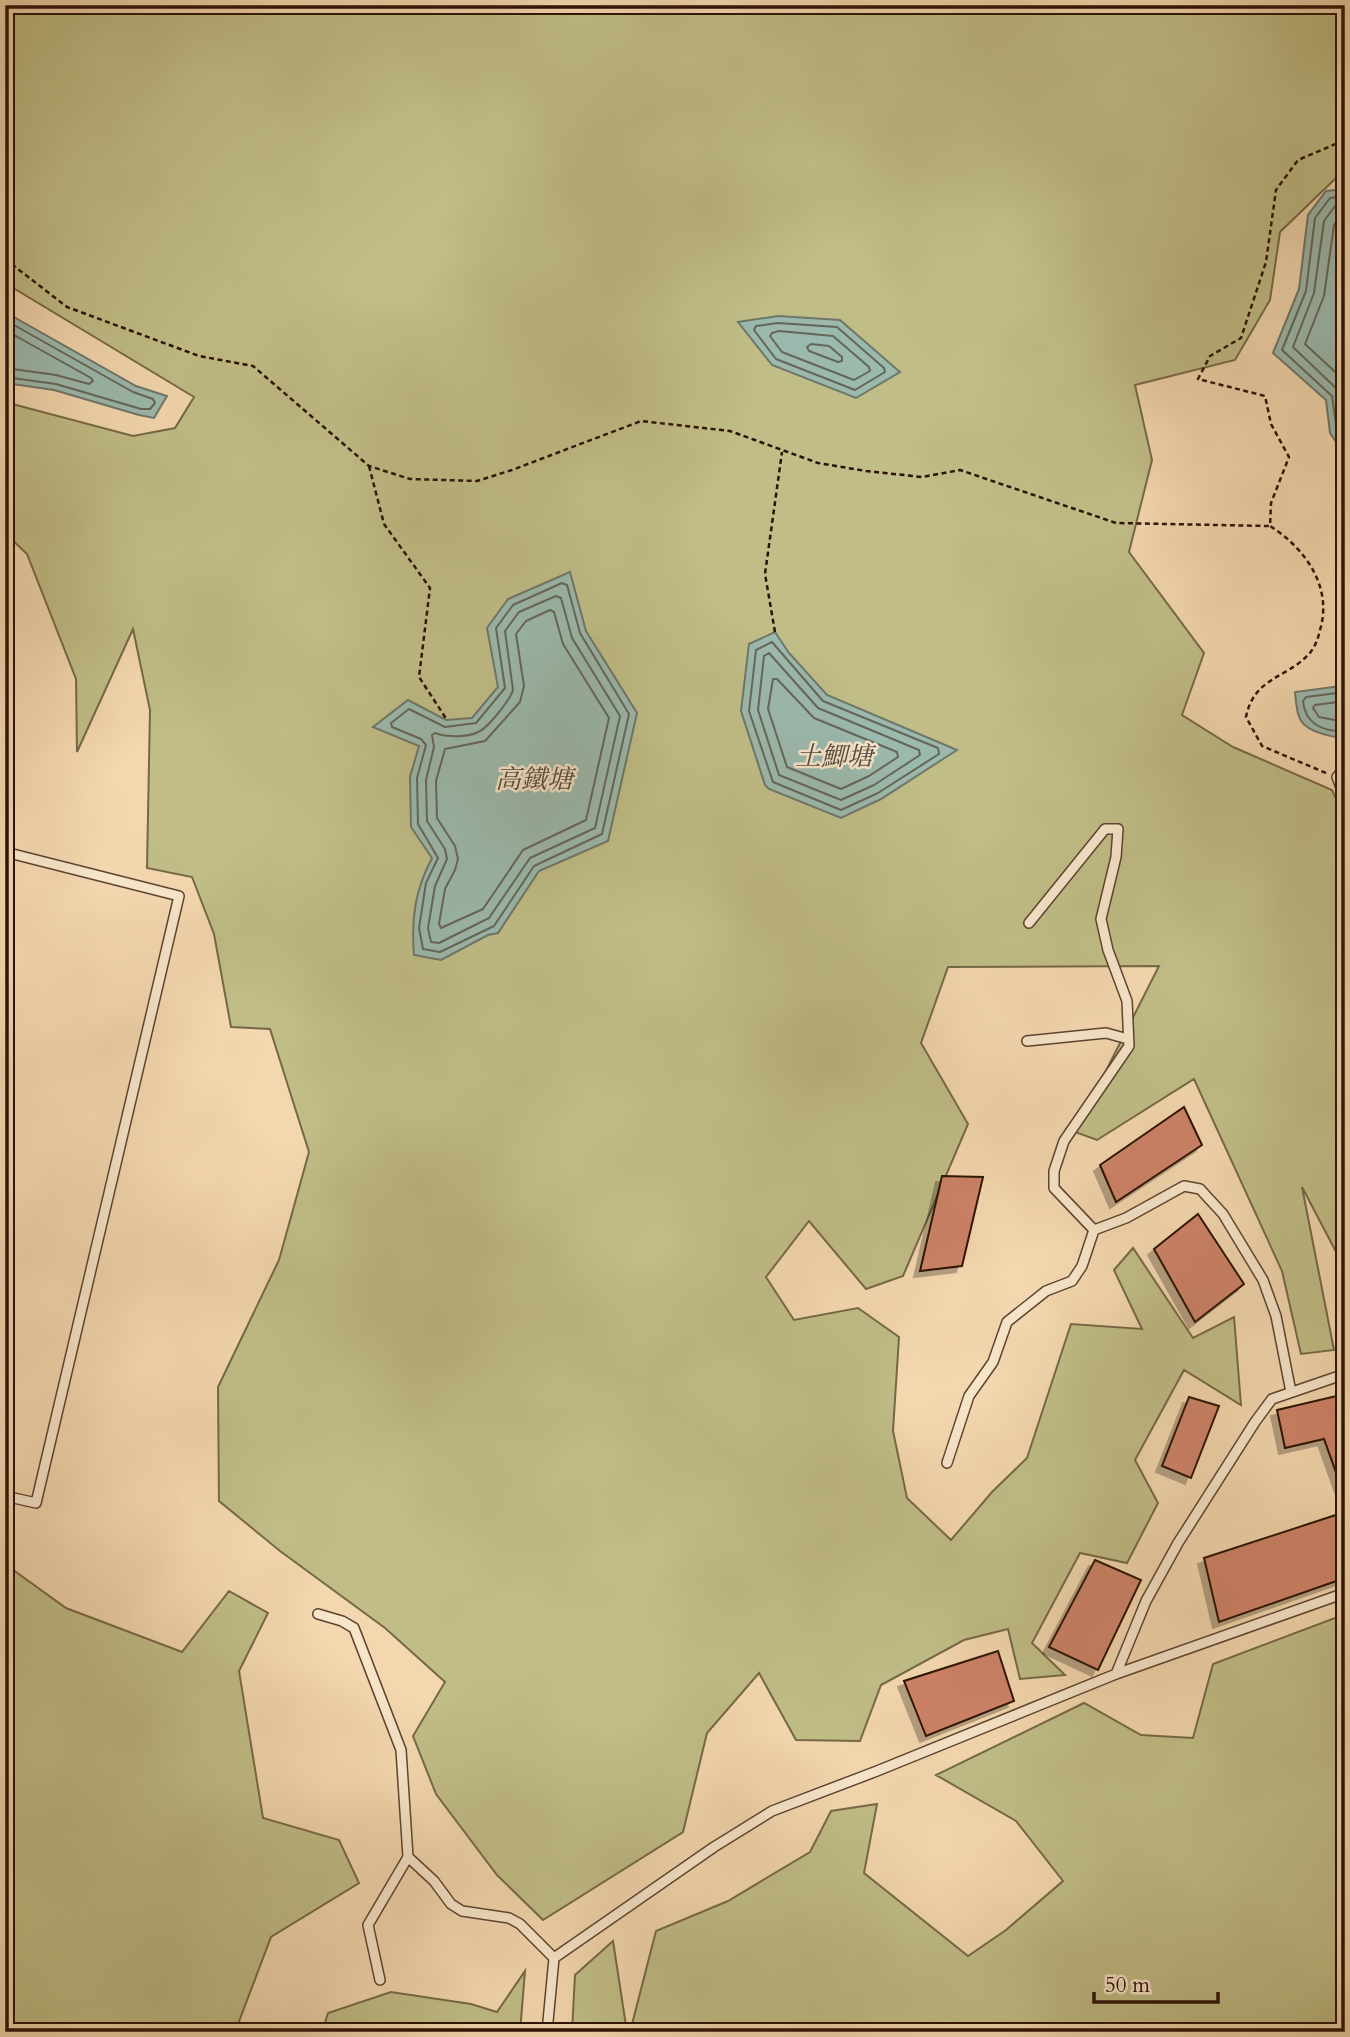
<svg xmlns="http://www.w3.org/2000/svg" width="1350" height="2037" viewBox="0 0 1350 2037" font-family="Cardo,'Noto Serif TC',serif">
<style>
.green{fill:#c0bd86;stroke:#766846;stroke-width:2}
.water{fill:#9bb9ad;stroke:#6f766a;stroke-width:2}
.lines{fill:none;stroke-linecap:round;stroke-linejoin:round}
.shore{stroke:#64665a;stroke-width:2}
.building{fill:#cd8268;stroke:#2c1206;stroke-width:2;filter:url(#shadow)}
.lane-casing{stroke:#5e4330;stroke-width:12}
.path{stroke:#2c1206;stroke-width:2.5;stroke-dasharray:5 3.5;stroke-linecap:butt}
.lane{stroke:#f7e5ca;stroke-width:9}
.labels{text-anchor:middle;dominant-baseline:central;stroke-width:5;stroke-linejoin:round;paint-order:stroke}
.water-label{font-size:26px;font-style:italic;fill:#534c40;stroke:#f7e5ca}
</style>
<defs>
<filter id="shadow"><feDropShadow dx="-6" dy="6" stdDeviation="0" flood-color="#0004"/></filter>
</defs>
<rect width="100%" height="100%" fill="#f3d7ae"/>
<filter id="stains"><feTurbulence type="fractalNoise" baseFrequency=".00286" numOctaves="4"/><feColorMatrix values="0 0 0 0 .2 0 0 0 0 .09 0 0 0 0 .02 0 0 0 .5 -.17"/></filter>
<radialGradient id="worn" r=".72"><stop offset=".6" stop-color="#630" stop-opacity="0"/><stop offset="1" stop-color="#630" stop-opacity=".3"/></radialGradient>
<path class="green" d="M5 5H1345V177L1338 176 1280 232 1270 300 1235 360 1135 385 1152 460 1129 552 1204 653 1182 715 1233 747 1332 790 1345 818V1269L1302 1187 1334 1350 1301 1354 1282 1271 1194 1079 1097 1140 1075 1132 1159 966 948 967 921 1043 968 1124 903 1276 866 1289 809 1221 766 1277 794 1320 858 1308 899 1337 893 1431 907 1498 951 1540 992 1492 1027 1458 1071 1324 1142 1329 1114 1270 1133 1248 1193 1338 1234 1317 1241 1405 1184 1370 1135 1460 1158 1503 1127 1563 1080 1553 1032 1643 1065 1675 1020 1679 1008 1629 964 1640 881 1685 860 1741 796 1740 759 1673 707 1733 683 1832 543 1920 497 1875 436 1794 413 1736 445 1682 385 1628 280 1551 219 1501 218 1387 279 1260 309 1152 270 1029 231 1027 214 934 192 877 147 868 150 710 133 629 77 752 76 679 27 554 5 533V402L133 436 175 428 194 397 5 283Z
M5 1564 66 1608 182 1652 229 1591 268 1613 239 1671 263 1818 339 1840 359 1883 271 1937 235 2032H5Z
M1335 1618 1345 1619V2032H630L656 1931 728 1901 810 1852 831 1811 877 1804 864 1873 968 1956 1006 1930 1063 1881 1016 1821 936 1775 1084 1703 1141 1735 1193 1738 1213 1664Z
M613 1941 627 2032H572L575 1975Z
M525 1971 520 2032H322L328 2013 391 1992 471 2004 497 2012Z"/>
<path class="water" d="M1345 189V455L1330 433 1326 400 1273 353 1299 289 1308 215 1326 191Z
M5 312 136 386 167 396 154 418 139 415 54 390 5 383Z
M778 316 840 320 900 372 856 398 772 365 738 322Z
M570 572 586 631 637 713 608 841 539 871 498 933 488 935 441 960 414 955C411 919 415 890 432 858L411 827 410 777 419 746 373 727 408 700 446 720 472 718 498 687 487 628 508 599Z
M775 632 789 653 827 695 957 750 881 799 841 818 769 789 765 785 741 711 749 644Z
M1345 683V737C1337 739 1331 736 1323 734 1297 727 1297 715 1295 692L1341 686Z"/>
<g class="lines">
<path class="shore" d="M1345 196 1330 198 1315 218 1306 291 1282 350 1332 396 1337 431 1345 443
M1345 205 1335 206 1324 221 1314 293 1293 347 1340 392 1345 421
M1345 215 1340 216 1334 225 1324 296 1305 344 1345 381
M5 320 133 392 153 399 155 403 150 409H141L56 384 5 377
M778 323 837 327 884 368 885 372 855 390 776 359 754 330 756 326Z
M5 330 91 378 93 381 89 384 56 375 5 368
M779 331 833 336 869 367 870 371 854 380 782 352 770 336 772 333Z
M811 344 829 346 842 357V361L838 362 809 351 807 347Z
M562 583 567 585 580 633 629 714 602 834 534 866 494 926 440 952 423 949 419 928 426 883 438 858 418 824 417 778 426 745 421 739 392 727 391 723 409 709 445 727 476 723 505 688 496 628 513 605Z
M556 596 561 598 572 638 620 716 595 828 530 858 489 918 439 943 431 942 428 928 435 886 447 859 445 849 427 821 426 780 434 747 432 735 435 733C446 737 467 738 478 732 488 728 510 700 513 690L505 631 519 612Z
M550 610 554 612 563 644 609 718 586 820 523 850 483 909 441 928 439 924 445 889 455 870 458 859 455 846 437 818 436 781 445 749 485 741 520 702 524 686 516 634 526 621Z
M772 642 823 701 938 748 939 754 878 793 841 810 773 782 749 711 756 650Z
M769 653 818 708 919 750 920 755 874 785 841 800 779 775 758 710 764 656Z
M773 679H777L814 718 897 752 898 757 869 776 841 789 787 767 768 709Z
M1345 692 1306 697 1303 701C1305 724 1323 732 1345 731
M1345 701 1315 705 1313 708 1319 717 1345 722"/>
</g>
<path class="building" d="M1184 1107 1202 1145 1116 1202 1100 1165Z
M942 1176 983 1177 962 1266 920 1271Z
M1198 1214 1244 1284 1195 1322 1154 1249Z
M1345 1394V1492H1343L1324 1439 1285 1448 1277 1410Z
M1189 1397 1219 1406 1191 1478 1162 1466Z
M1345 1512V1578L1219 1622 1204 1558Z
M1095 1560 1141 1580 1098 1670 1049 1647Z
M998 1651 1014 1701 926 1736 904 1681Z"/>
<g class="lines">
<g class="lane-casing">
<path id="lane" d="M1345 767 1337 777 1345 798
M5 852 179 896 36 1503 5 1496
M1027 1041 1106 1033 1128 1039
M1094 1230 1126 1218 1184 1186 1200 1189 1223 1214 1263 1280 1276 1316 1291 1392
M947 1463 969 1396 993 1362 1007 1322 1046 1291 1072 1281 1082 1266 1094 1230 1054 1188V1171L1064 1141 1129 1046 1127 1001 1108 950 1101 919 1116 857 1118 829H1105L1029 923
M318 1614 342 1621 354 1628 401 1750 408 1857 434 1881 451 1904 462 1911 509 1918 520 1924 554 1958
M1116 1674 1345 1593
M380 1980 368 1925 408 1857
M547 2032 554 1958 714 1847 772 1811 877 1771 1116 1674 1146 1601 1178 1543 1255 1422 1272 1399 1345 1374"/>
</g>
<path class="path" d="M5 259 67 307 199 356 253 366 369 466 410 479 477 481 512 470 641 421 730 431 818 463 866 471 922 477 960 470 1116 523 1270 526
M369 466 384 524 430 588 419 677 447 720
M775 632 765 574 782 452
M1326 773 1262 746 1246 717C1254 677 1286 679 1309 654 1315 647 1318 639 1320 630 1333 587 1305 548 1270 526L1271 503 1289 457 1271 424 1265 396 1198 379 1210 356 1241 338 1266 262 1276 190 1298 160 1345 140"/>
<use href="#lane" class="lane"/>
</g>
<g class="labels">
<g class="water-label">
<text x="834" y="756">土鯽塘</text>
<text x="534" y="779">高鐵塘</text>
</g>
</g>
<rect width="1350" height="2037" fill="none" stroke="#f3d7ae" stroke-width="28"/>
<rect x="7" y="7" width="1336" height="2023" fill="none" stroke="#2c1206" stroke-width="3.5"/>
<rect x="14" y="14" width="1322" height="2009" fill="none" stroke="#2c1206" stroke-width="2"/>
<path d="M1094 1992v10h124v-10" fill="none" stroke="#2c1206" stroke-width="3.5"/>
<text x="1105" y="1992" font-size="21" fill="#2c1206" stroke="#f7e5ca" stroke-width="5" paint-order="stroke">50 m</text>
<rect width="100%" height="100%" filter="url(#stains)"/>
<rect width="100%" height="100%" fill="url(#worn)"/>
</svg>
